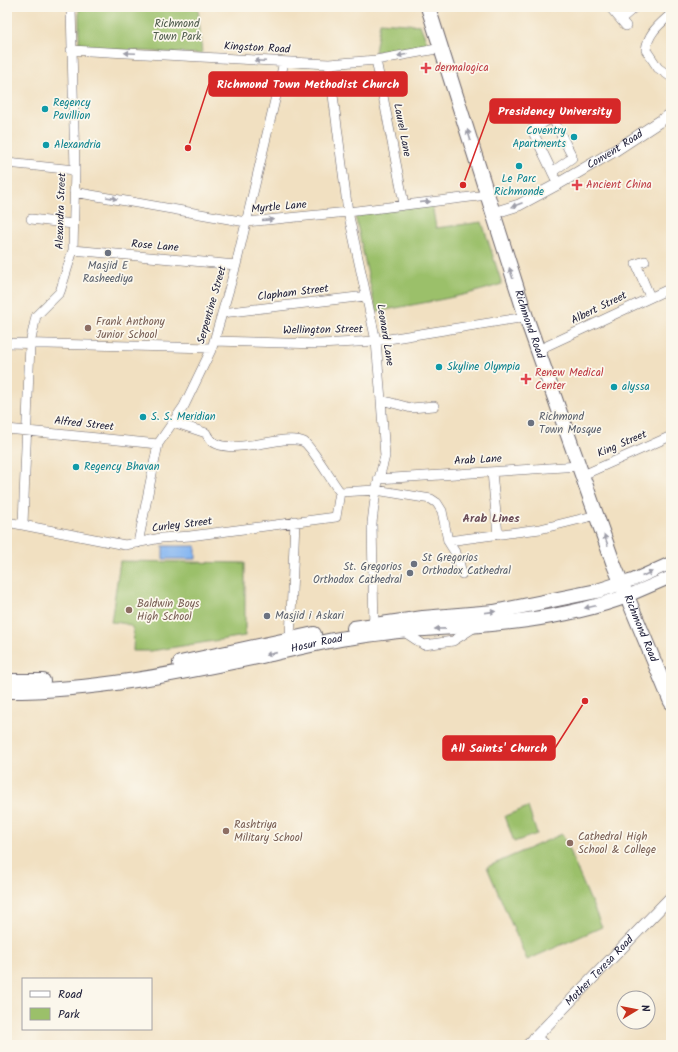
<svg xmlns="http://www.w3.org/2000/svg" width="678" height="1052" viewBox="0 0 678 1052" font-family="Kalam,sans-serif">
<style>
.green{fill:#9bc06a;stroke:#5e7152}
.water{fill:#85b6f1;stroke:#546c96}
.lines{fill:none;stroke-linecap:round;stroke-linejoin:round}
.minor-casing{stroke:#6a646a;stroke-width:10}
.tertiary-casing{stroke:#6a646a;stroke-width:12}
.secondary-casing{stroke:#6a646a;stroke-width:14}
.primary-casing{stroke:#6a646a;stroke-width:16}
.minor{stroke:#fff;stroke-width:9}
.tertiary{stroke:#fff;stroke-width:11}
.secondary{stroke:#fff;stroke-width:12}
.primary{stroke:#fff;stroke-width:14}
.oneway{fill:#9c9ca7}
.health-dot{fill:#e0444e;stroke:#fbf7ec;stroke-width:1.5}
.culture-dot{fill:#0f9aa8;stroke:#fbf7ec;stroke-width:1.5}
.worship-dot{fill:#6b7280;stroke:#fbf7ec;stroke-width:1.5}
.education-dot{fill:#8d6e63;stroke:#fbf7ec;stroke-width:1.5}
.labels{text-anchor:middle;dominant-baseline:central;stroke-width:3.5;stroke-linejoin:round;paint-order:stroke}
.park-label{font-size:11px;fill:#4c594b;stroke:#fbf7ec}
.street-label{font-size:11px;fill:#22223b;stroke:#fbf7ec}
.health-label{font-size:11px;fill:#be3a42;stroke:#fbf7ec;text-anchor:start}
.culture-label{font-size:11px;fill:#0d838f;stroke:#fbf7ec;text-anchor:start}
.worship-label{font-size:11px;fill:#5b616d;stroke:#fbf7ec;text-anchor:start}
.education-label{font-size:11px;fill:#785e54;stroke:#fbf7ec;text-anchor:start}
.neighbourhood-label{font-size:12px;font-weight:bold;fill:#6a4c57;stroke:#fbf7ec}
.leader{fill:none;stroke:#d62828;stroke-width:1.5}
.callout-dot{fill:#d62828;stroke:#fbf7ec;stroke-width:1.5}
.callout{fill:#d62828;stroke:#d62828;stroke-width:1.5}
.callout-label{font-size:12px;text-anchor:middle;font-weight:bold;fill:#fff}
</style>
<rect width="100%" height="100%" fill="#fbf7ec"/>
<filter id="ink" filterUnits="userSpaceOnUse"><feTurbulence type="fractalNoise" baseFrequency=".025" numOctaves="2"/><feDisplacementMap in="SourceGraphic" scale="8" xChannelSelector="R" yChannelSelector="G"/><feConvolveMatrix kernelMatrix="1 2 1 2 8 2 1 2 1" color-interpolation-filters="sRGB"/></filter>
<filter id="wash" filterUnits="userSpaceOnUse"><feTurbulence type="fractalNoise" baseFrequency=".012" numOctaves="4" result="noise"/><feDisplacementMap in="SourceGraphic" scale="16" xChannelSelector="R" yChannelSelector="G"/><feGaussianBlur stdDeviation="0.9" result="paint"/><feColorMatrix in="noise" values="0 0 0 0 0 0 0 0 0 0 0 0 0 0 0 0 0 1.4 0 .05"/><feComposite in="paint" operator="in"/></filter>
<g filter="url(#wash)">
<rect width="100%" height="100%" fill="#f1e0c1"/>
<path class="green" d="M79 7H198L202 54 79 48Z
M380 22 420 25 429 47 375 52Z
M432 204 436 228 482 222 502 284C461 298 418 303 376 312L355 215Z
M120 561 245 563V636L151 651H133C134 626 137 624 111 622Z
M528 807 537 834 514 842 505 816Z
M562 834 602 927 527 960 487 867Z"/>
<path class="water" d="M163 546H196V559H163Z"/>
</g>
<g filter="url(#ink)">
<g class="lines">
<g class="minor-casing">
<path id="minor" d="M610 7 626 26
M671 14C659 25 648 33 646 50L658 68 671 77
M621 19 635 7
M71 50 329 64 376 60 442 48
M376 60 404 204
M329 64 348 212 376 341 381 400 385 456 376 490 372 523 374 630
M7 163 75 170
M552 172 572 158V156L553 119H550L532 130 558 184
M74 192 246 222 348 212 487 195
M31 219 73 224
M73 250 236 265
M645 261 636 264 650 297
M222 313 366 296
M214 341 319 344 376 341 526 317
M7 343 212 348
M538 350 671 288
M381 400 411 408 434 406
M173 422 206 433C218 464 284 431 304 442 312 447 332 482 340 492
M7 429 158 444
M492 472 498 535
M583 475 671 436
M378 479 579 466
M340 492 376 490 431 499 437 503 442 511 448 541 458 557 462 574
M7 522 125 545 161 538 190 536 336 517 340 492
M23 524 30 344 36 316 60 292 73 250 75 170 71 7
M448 541 540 529 597 515
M138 543 158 444 184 406 212 348 236 265 284 62
M403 631 424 645 453 641 475 627
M290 639 295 521"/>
</g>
<g class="tertiary-casing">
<g id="tertiary">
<path id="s1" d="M493 213 519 205 558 184 616 150 671 114"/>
<path d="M535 1037 544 1045"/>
<path id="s2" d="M528 1045 671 897"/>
</g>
</g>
<g class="secondary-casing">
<path id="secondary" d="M622 583 633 580 671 563
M627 596 671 577"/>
</g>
<g class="primary-casing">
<g id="primary">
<path id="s3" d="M428 7 526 317 614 565 671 702"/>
<path d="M354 628 423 618 494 612 597 591 622 583"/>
<path d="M180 663 314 634"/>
<path d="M7 681H43"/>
<path id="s4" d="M7 691C95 691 180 673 266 655 291 650 315 643 340 639 368 635 397 630 425 629 492 625 563 620 627 596"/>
</g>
</g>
<use href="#minor" class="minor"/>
<use href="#tertiary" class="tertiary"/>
<use href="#secondary" class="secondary"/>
<use href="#primary" class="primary"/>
</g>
<defs><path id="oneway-solid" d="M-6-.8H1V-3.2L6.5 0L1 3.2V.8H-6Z"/></defs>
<g class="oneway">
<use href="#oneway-solid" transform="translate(130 53) rotate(-177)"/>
<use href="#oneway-solid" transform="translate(403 55) rotate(170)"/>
<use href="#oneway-solid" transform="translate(260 61) rotate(-177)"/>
<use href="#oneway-solid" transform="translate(469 135) rotate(-107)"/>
<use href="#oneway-solid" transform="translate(112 198) rotate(9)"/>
<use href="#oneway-solid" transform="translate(425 202) rotate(-5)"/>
<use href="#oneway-solid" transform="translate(517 205) rotate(159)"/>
<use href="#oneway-solid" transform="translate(268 220) rotate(-5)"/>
<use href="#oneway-solid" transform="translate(511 273) rotate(-108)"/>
<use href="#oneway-solid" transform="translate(606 540) rotate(-109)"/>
<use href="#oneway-solid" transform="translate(647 574) rotate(-24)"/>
<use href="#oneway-solid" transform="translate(590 607) rotate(168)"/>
<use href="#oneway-solid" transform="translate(490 612) rotate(-7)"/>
<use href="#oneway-solid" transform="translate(440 629) rotate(179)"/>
<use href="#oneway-solid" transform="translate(271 654) rotate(167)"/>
</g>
</g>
<g class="health-dot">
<path d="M424 62h4v4h4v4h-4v4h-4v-4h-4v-4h4z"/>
<path d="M575 179h4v4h4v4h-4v4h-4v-4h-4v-4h4z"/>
<path d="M524 373h4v4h4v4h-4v4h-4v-4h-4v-4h4z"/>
</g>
<g class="culture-dot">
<circle cx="45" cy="109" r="4"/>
<circle cx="574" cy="137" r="4"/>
<circle cx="46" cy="145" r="4"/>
<circle cx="519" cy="166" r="4"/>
<circle cx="439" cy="367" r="4"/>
<circle cx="614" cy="387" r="4"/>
<circle cx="143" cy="417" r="4"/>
<circle cx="76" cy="467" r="4"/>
</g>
<g class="worship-dot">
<circle cx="108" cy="253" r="4"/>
<circle cx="531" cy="423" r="4"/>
<circle cx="414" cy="564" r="4"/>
<circle cx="410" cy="573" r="4"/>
<circle cx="267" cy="616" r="4"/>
</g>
<g class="education-dot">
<circle cx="88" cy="328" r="4"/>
<circle cx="129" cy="610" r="4"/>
<circle cx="226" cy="831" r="4"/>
<circle cx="570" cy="843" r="4"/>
</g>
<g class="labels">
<g class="park-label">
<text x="177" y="24">Richmond<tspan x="177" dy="13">Town Park</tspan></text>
</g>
<g class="street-label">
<text transform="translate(257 48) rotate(3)">Kingston Road</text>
<text transform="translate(402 130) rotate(79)">Laurel Lane</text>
<text stroke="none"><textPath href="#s1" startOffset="138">Convent Road</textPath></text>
<text transform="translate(279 207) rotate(-5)">Myrtle Lane</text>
<text transform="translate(61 211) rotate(-88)">Alexandra Street</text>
<text transform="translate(155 246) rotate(5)">Rose Lane</text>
<text transform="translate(293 293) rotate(-7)">Clapham Street</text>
<text transform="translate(212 305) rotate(-74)">Serpentine Street</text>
<text transform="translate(599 308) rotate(-26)">Albert Street</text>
<text stroke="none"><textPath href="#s3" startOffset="333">Richmond Road</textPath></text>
<text transform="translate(323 330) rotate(-1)">Wellington Street</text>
<text transform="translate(385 335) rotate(81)">Leonard Lane</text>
<text transform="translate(84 424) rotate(6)">Alfred Street</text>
<text transform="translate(622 444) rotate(-23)">King Street</text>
<text transform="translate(478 460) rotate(-3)">Arab Lane</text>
<text transform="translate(182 525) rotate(-7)">Curley Street</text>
<text stroke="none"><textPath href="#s3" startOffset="657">Richmond Road</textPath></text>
<text stroke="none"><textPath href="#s4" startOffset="314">Hosur Road</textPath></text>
<text stroke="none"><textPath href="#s2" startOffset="103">Mother Teresa Road</textPath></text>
</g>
<g class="health-label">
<text x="435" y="68">dermalogica</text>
<text x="586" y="185">Ancient China</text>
<text x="535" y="373">Renew Medical<tspan x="535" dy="13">Center</tspan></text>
</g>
<g class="culture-label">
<text x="53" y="103">Regency<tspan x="53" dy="13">Pavillion</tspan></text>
<text x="566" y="131" text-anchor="end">Coventry<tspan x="566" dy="13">Apartments</tspan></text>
<text x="54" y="145">Alexandria</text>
<text x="519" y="179" text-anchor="middle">Le Parc<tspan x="519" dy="13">Richmonde</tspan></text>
<text x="447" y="367">Skyline Olympia</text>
<text x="622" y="387">alyssa</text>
<text x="151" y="417">S. S. Meridian</text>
<text x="84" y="467">Regency Bhavan</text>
</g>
<g class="worship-label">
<text x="108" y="266" text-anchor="middle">Masjid E<tspan x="108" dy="13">Rasheediya</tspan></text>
<text x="539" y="417">Richmond<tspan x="539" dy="13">Town Mosque</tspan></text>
<text x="422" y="558">St Gregorios<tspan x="422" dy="13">Orthodox Cathedral</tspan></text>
<text x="402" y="567" text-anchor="end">St. Gregorios<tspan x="402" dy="13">Orthodox Cathedral</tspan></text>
<text x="275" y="616">Masjid i Askari</text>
</g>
<g class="education-label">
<text x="96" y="322">Frank Anthony<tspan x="96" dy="13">Junior School</tspan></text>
<text x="137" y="604">Baldwin Boys<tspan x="137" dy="13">High School</tspan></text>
<text x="234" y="825">Rashtriya<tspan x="234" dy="13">Military School</tspan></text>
<text x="578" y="837">Cathedral High<tspan x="578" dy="13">School &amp; College</tspan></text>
</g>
<g class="neighbourhood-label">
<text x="491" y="518">Arab Lines</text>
</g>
</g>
<path class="leader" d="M188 148L209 84M463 185L490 111M585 701L555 748"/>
<g class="callout-dot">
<circle cx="188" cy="148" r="4"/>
<circle cx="463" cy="185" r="4"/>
<circle cx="585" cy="701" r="4"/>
</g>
<g class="callout">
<rect x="209" y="72" width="198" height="24" rx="4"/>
<rect x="490" y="99" width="130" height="24" rx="4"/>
<rect x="443" y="736" width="112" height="24" rx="4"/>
</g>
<g class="callout-label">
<text x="308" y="88">Richmond Town Methodist Church</text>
<text x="555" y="115">Presidency University</text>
<text x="499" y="752">All Saints' Church</text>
</g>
<rect width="678" height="1052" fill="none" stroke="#fbf7ec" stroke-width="24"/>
<rect x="22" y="978" width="130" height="52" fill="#fbf7ec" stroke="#a4a2a5"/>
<rect x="30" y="991" width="20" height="6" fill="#ffffff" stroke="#a4a2a5"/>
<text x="58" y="998" font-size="12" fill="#22223b">Road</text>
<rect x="30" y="1008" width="20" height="12" fill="#9bc06a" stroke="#a4a2a5"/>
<text x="58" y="1018" font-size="12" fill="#22223b">Park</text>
<g transform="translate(636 1010) rotate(80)"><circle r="19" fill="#fbf7ec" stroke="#a4a2a5"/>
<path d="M0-3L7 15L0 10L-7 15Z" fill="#c8321e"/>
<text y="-6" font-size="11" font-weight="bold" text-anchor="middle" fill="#22223b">N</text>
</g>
</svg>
